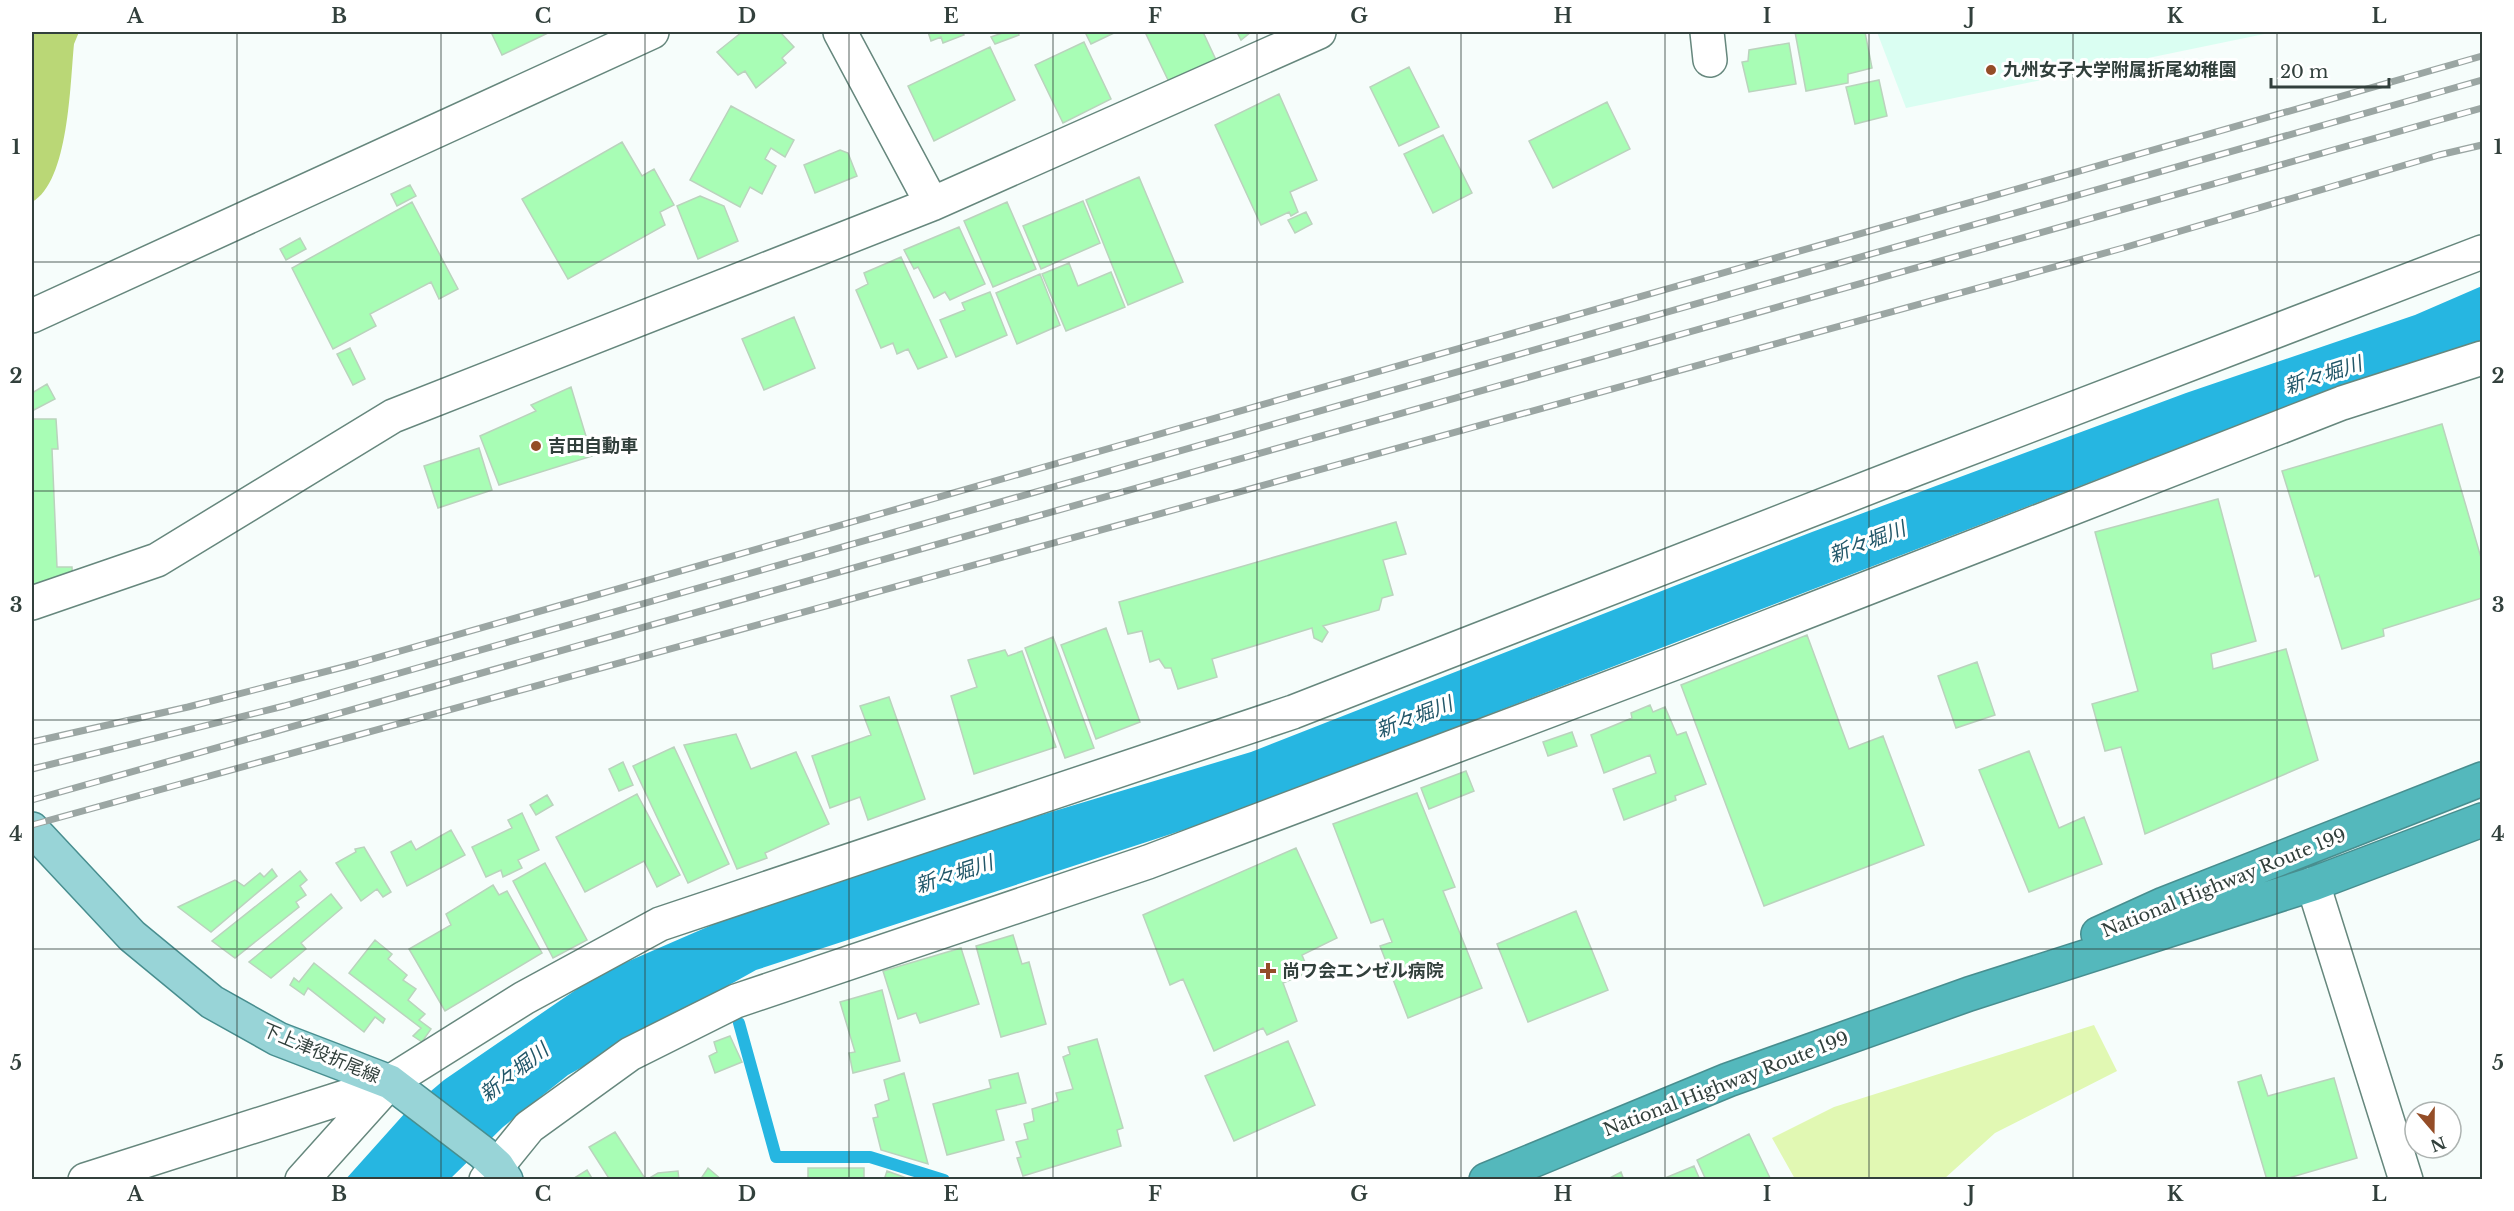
<svg xmlns="http://www.w3.org/2000/svg" width="2514" height="1211" viewBox="0 0 2514 1211" font-family="'Libre Baskerville','Noto Sans JP',serif">
<style>
.built{fill:#dafef2}
.green{fill:#e1f8b3}
.forest{fill:#bad776}
.water{fill:#26b6e1}
.lines{fill:none;stroke-linecap:round;stroke-linejoin:round}
.stream{stroke:#26b6e1;stroke-width:12}
.building{fill:#a8fdb5;stroke:#bad3bd;stroke-width:1.5}
.minor-casing{stroke:#66877d;stroke-width:36}
.major-casing{stroke:#488e8f;stroke-width:36}
.highway-casing{stroke:#488e8f;stroke-width:36}
.minor{stroke:#fff;stroke-width:33}
.major{stroke:#98d4d7;stroke-width:33}
.highway{stroke:#54b8bc;stroke-width:33}
.rail-casing{stroke:#9ba6a3;stroke-width:7}
.rail{stroke:#fff;stroke-width:4.5;stroke-dasharray:14;stroke-linecap:butt}
.grid{fill:none;stroke:#32403c;stroke-width:1.5;stroke-opacity:0.55}
.poi-dot{fill:#944d27;stroke:#fff;stroke-width:2}
.labels{text-anchor:middle;dominant-baseline:central;stroke-width:6;stroke-linejoin:round;paint-order:stroke}
.poi-label{font-size:18px;font-weight:bold;fill:#32403c;stroke:#fff;text-anchor:start}
.street-label{font-size:18px;fill:#32403c;stroke:#fff}
.water-label{font-size:20px;font-style:italic;fill:#225769;stroke:#fff}
.neatline{fill:none;stroke:#32403c;stroke-width:2}
.grid-label{font-size:20px;text-anchor:middle;font-weight:bold;fill:#32403c}
</style>
<rect width="100%" height="100%" fill="#f6fdfb"/>
<path class="built" d="M1877 32H2274L1906 108Z"/>
<path class="green" d="M2094 1025 2117 1071 1995 1133 1944 1179H1795L1772 1138 1834 1107Z"/>
<path class="forest" d="M32 32H79L74 44C70 83 69 182 32 202Z"/>
<path class="water" d="M2482 286V341L2184 446 1226 816 756 970 568 1075 503 1127 450 1179 345 1180 405 1113 444 1080 599 974 728 918 951 842 1251 752 1812 532 2186 393 2415 315Z"/>
<g class="lines">
<path class="stream" d="M739 1023 776 1157H870L944 1180"/>
</g>
<path class="building" d="M491 32H550L502 55Z
M742 32H780L794 47 782 58 786 63 756 88 745 71 738 75 717 52Z
M928 32H962L964 35 943 43 941 37 931 41Z
M1005 32H1018L1019 35 995 44 991 37Z
M1085 32H1116L1091 44Z
M1145 32H1203L1216 60 1169 82Z
M1237 32H1251L1241 40Z
M1795 32H1865L1872 68 1848 74V83L1806 91Z
M1084 42 1111 99 1063 123 1035 65Z
M1789 43 1796 84 1749 92 1742 62 1748 61 1749 50Z
M990 47 1015 100 934 141 908 86Z
M1409 67 1439 127 1399 146 1370 87Z
M1879 80 1887 116 1855 124 1846 87Z
M1279 94 1317 180 1290 192 1298 212 1291 216 1289 212 1261 225 1215 125Z
M1607 102 1630 149 1553 188 1529 141Z
M731 106 794 140 785 157 771 148 765 159 776 166 762 194 750 187 740 207 690 180Z
M1443 135 1472 193 1433 213 1404 154Z
M622 142 642 176 654 169 674 205 660 212 665 225 568 279 522 199Z
M840 150 848 153 857 176 815 193 804 165Z
M1139 177 1183 282 1128 305 1086 200Z
M410 185 416 196 397 206 391 194Z
M700 196 724 206 738 241 698 259 677 206Z
M1083 201 1100 243 1041 269 1023 226Z
M412 202 458 289 439 299 431 282 370 314 376 326 333 349 292 268Z
M1007 202 1036 269 993 287 964 221Z
M1306 212 1312 224 1295 233 1288 220Z
M959 227 985 284 950 300 945 292 934 298 918 267 914 269 904 250Z
M300 238 306 249 286 260 280 249Z
M901 257 947 357 918 369 908 349 897 354 893 343 881 348 856 290 868 284 864 273Z
M1069 263 1078 286 1111 272 1125 307 1066 331 1042 274Z
M1040 274 1060 325 1017 344 996 293Z
M990 292 1007 335 956 357 940 320 965 310 962 303Z
M794 317 815 368 764 390 742 339Z
M350 348 365 379 353 385 337 354Z
M47 384 55 399 32 411V393Z
M571 387 592 456 499 485 480 436 536 411 531 405Z
M32 419H56L58 449H52L57 567H72L73 585 32 586Z
M2442 424 2482 561V598L2383 629 2384 636 2342 649 2319 575 2315 577 2282 471Z
M479 448 492 490 438 508 424 466Z
M2218 499 2256 641 2211 654 2213 669 2286 649 2318 760 2145 834 2121 747 2105 751 2092 704 2138 691 2095 532Z
M1396 522 1406 554 1383 560 1393 595 1382 598 1379 610 1323 626 1328 632 1322 642 1314 638 1312 628 1212 659 1217 677 1178 689 1171 668H1165L1159 659 1150 662 1142 631 1128 634 1119 602Z
M1106 628 1140 722 1096 739 1061 645Z
M1807 635 1849 749 1883 736 1924 845 1764 906 1681 685Z
M1053 637 1094 748 1065 758 1025 648Z
M1005 650 1008 656 1022 651 1056 747 974 774 951 696 977 687 968 660Z
M1977 662 1995 715 1956 728 1938 676Z
M889 697 925 799 868 820 860 797 830 808 812 756 871 735 860 706Z
M1650 705 1653 712 1665 707 1677 735 1686 732 1706 784 1675 796 1676 800 1624 820 1613 789 1656 773 1650 755 1604 773 1591 735 1632 718 1631 713Z
M1572 732 1577 746 1548 756 1543 742Z
M736 734 751 769 796 752 829 824 765 853 767 858 737 869 684 745Z
M674 747 729 864 688 883 633 766Z
M2029 751 2059 828 2084 817 2102 864 2029 892 1979 770Z
M623 762 633 785 619 791 609 769Z
M1466 771 1474 791 1429 809 1421 788Z
M1417 793 1455 887 1443 891 1482 988 1408 1018 1380 946 1392 942 1383 919 1371 923 1333 824Z
M637 794 680 875 657 887 644 861 585 892 556 837Z
M547 795 553 805 536 815 530 805Z
M522 813 539 850 518 860 522 868 503 877 501 870 486 877 472 847 512 828 508 820Z
M451 830 465 855 407 886 391 852 411 841 416 850Z
M364 847 391 892 383 897 377 889 361 901 336 863 356 852 355 849Z
M1296 848 1337 938 1302 955 1309 972 1283 983 1297 1021 1267 1035 1263 1028 1214 1051 1183 979 1170 985 1143 915Z
M545 863 587 940 553 958 513 881Z
M272 869 277 876 211 932 178 907 235 880 244 886 260 873 264 877Z
M300 871 307 880 300 886 306 895 296 902 299 907 235 958 212 941Z
M493 885 499 895 507 891 542 953 445 1011 409 949 451 925 446 914Z
M331 894 342 908 301 943 306 949 271 978 249 962Z
M1576 911 1608 990 1528 1022 1497 944Z
M1013 935 1022 964 1029 962 1046 1024 1001 1037 976 946Z
M375 940 392 954 388 959 407 975 403 980 416 989 408 1000 425 1014 419 1020 431 1029 422 1042 413 1036 421 1028 349 973Z
M961 948 979 1004 920 1023 916 1013 898 1019 883 971Z
M314 963 385 1019 383 1023 375 1017 364 1032 308 988 304 995 290 985 294 978 299 982Z
M882 990 900 1061 853 1073 849 1053 855 1052 840 1002Z
M730 1036 742 1062 715 1073 709 1056 717 1052 714 1042Z
M1097 1039 1123 1128 1117 1130 1121 1146 1023 1176 1017 1158 1021 1157 1016 1142 1028 1139 1024 1124 1034 1121 1032 1109 1058 1101 1056 1093 1073 1089 1063 1057 1070 1054 1068 1047Z
M1288 1041 1315 1105 1234 1141 1205 1076Z
M904 1073 928 1164 881 1150 873 1118 878 1117 875 1105 889 1100 884 1080Z
M1018 1073 1026 1103 996 1110 1004 1140 947 1155 933 1104 991 1088 989 1080Z
M2261 1075 2268 1096 2334 1078 2357 1158 2282 1180H2267L2238 1082Z
M615 1132 646 1180H610L589 1147Z
M1749 1134 1771 1180H1706L1697 1160Z
M1694 1166 1700 1180H1665V1178Z
M708 1168 722 1180H700Z
M808 1168H864V1180H808Z
M587 1170 593 1180H571Z
M678 1171 679 1180H646L658 1173Z
M887 1171 912 1180H884Z
M1621 1172 1624 1180H1606Z"/>
<g class="lines">
<g class="minor-casing">
<path id="minor" d="M840 32 932 204
M1707 32 1710 60
M32 316 652 32
M32 603 157 560 393 416 932 204 1319 32
M2313 884 2406 1180
M85 1180 389 1083
M302 1180 390 1082 524 998 660 924 1293 712 1916 469 2482 252
M486 1180 529 1127 630 1054 736 1001 1148 862 1675 663 2342 403 2482 358"/>
</g>
<g class="major-casing">
<path id="major" d="M32 829 132 936 212 1002 278 1039 390 1082 483 1153 497 1166 506 1180"/>
</g>
<g class="highway-casing">
<path id="highway" d="M2098 934 2164 904 2482 779
M1486 1180 1728 1080 1969 994 2313 884 2482 820"/>
</g>
<use href="#minor" class="minor"/>
<use href="#major" class="major"/>
<use href="#highway" class="highway"/>
<g class="rail-casing">
<path id="rail" d="M32 742 188 707 355 664 2482 56
M32 769 284 706 2482 80
M32 800 2482 108
M32 825 2123 248 2439 155 2482 145"/>
</g>
<use href="#rail" class="rail"/>
</g>
<path class="grid" d="M237 32V1180M441 32V1180M645 32V1180M849 32V1180M1053 32V1180M1257 32V1180M1461 32V1180M1665 32V1180M1869 32V1180M2073 32V1180M2277 32V1180M32 262H2482M32 491H2482M32 720H2482M32 949H2482"/>
<g class="poi-dot">
<circle cx="1991" cy="70" r="6"/>
<circle cx="536" cy="446" r="6"/>
<path d="M1265 962h6v6h6v6h-6v6h-6v-6h-6v-6h6z"/>
</g>
<g class="labels">
<g class="poi-label">
<text x="2003" y="70">九州女子大学附属折尾幼稚園</text>
<text x="548" y="446">吉田自動車</text>
<text x="1282" y="971">尚ワ会エンゼル病院</text>
</g>
<g class="street-label">
<text transform="translate(2224 883) rotate(-22)">National Highway Route 199</text>
<text transform="translate(321 1053) rotate(23)">下上津役折尾線</text>
<text transform="translate(1726 1084) rotate(-21)">National Highway Route 199</text>
</g>
<g class="water-label">
<text transform="translate(2323 375) rotate(-18)">新々堀川</text>
<text transform="translate(1867 542) rotate(-21)">新々堀川</text>
<text transform="translate(1414 717) rotate(-21)">新々堀川</text>
<text transform="translate(954 874) rotate(-18)">新々堀川</text>
<text transform="translate(514 1072) rotate(-38)">新々堀川</text>
</g>
</g>
<rect width="2514" height="1211" fill="none" stroke="#ffffff" stroke-width="66"/>
<g transform="translate(2433 1130) rotate(160)"><circle r="28" fill="#ffffff" stroke="#adb3b1" stroke-width="1.5"/>
<path d="M0-4.5L10 22L0 15L-10 22Z" fill="#944d27"/>
<text y="-9" font-size="16" font-weight="bold" text-anchor="middle" fill="#32403c">N</text>
</g>
<path d="M2271 78v9h118v-9" fill="none" stroke="#32403c" stroke-width="3"/>
<text x="2280" y="78" font-size="18" fill="#32403c" stroke="#ffffff" stroke-width="4.5" paint-order="stroke">20 m</text>
<rect x="33" y="33" width="2448" height="1145" class="neatline"/>
<g class="grid-label">
<text x="135" y="23">A</text>
<text x="339" y="23">B</text>
<text x="543" y="23">C</text>
<text x="747" y="23">D</text>
<text x="951" y="23">E</text>
<text x="1155" y="23">F</text>
<text x="1359" y="23">G</text>
<text x="1563" y="23">H</text>
<text x="1767" y="23">I</text>
<text x="1971" y="23">J</text>
<text x="2175" y="23">K</text>
<text x="2379" y="23">L</text>
<text x="16" y="154">1</text>
<text x="2498" y="154">1</text>
<text x="16" y="383">2</text>
<text x="2498" y="383">2</text>
<text x="16" y="612">3</text>
<text x="2498" y="612">3</text>
<text x="16" y="841">4</text>
<text x="2498" y="841">4</text>
<text x="16" y="1070">5</text>
<text x="2498" y="1070">5</text>
<text x="135" y="1201">A</text>
<text x="339" y="1201">B</text>
<text x="543" y="1201">C</text>
<text x="747" y="1201">D</text>
<text x="951" y="1201">E</text>
<text x="1155" y="1201">F</text>
<text x="1359" y="1201">G</text>
<text x="1563" y="1201">H</text>
<text x="1767" y="1201">I</text>
<text x="1971" y="1201">J</text>
<text x="2175" y="1201">K</text>
<text x="2379" y="1201">L</text>
</g>
</svg>
